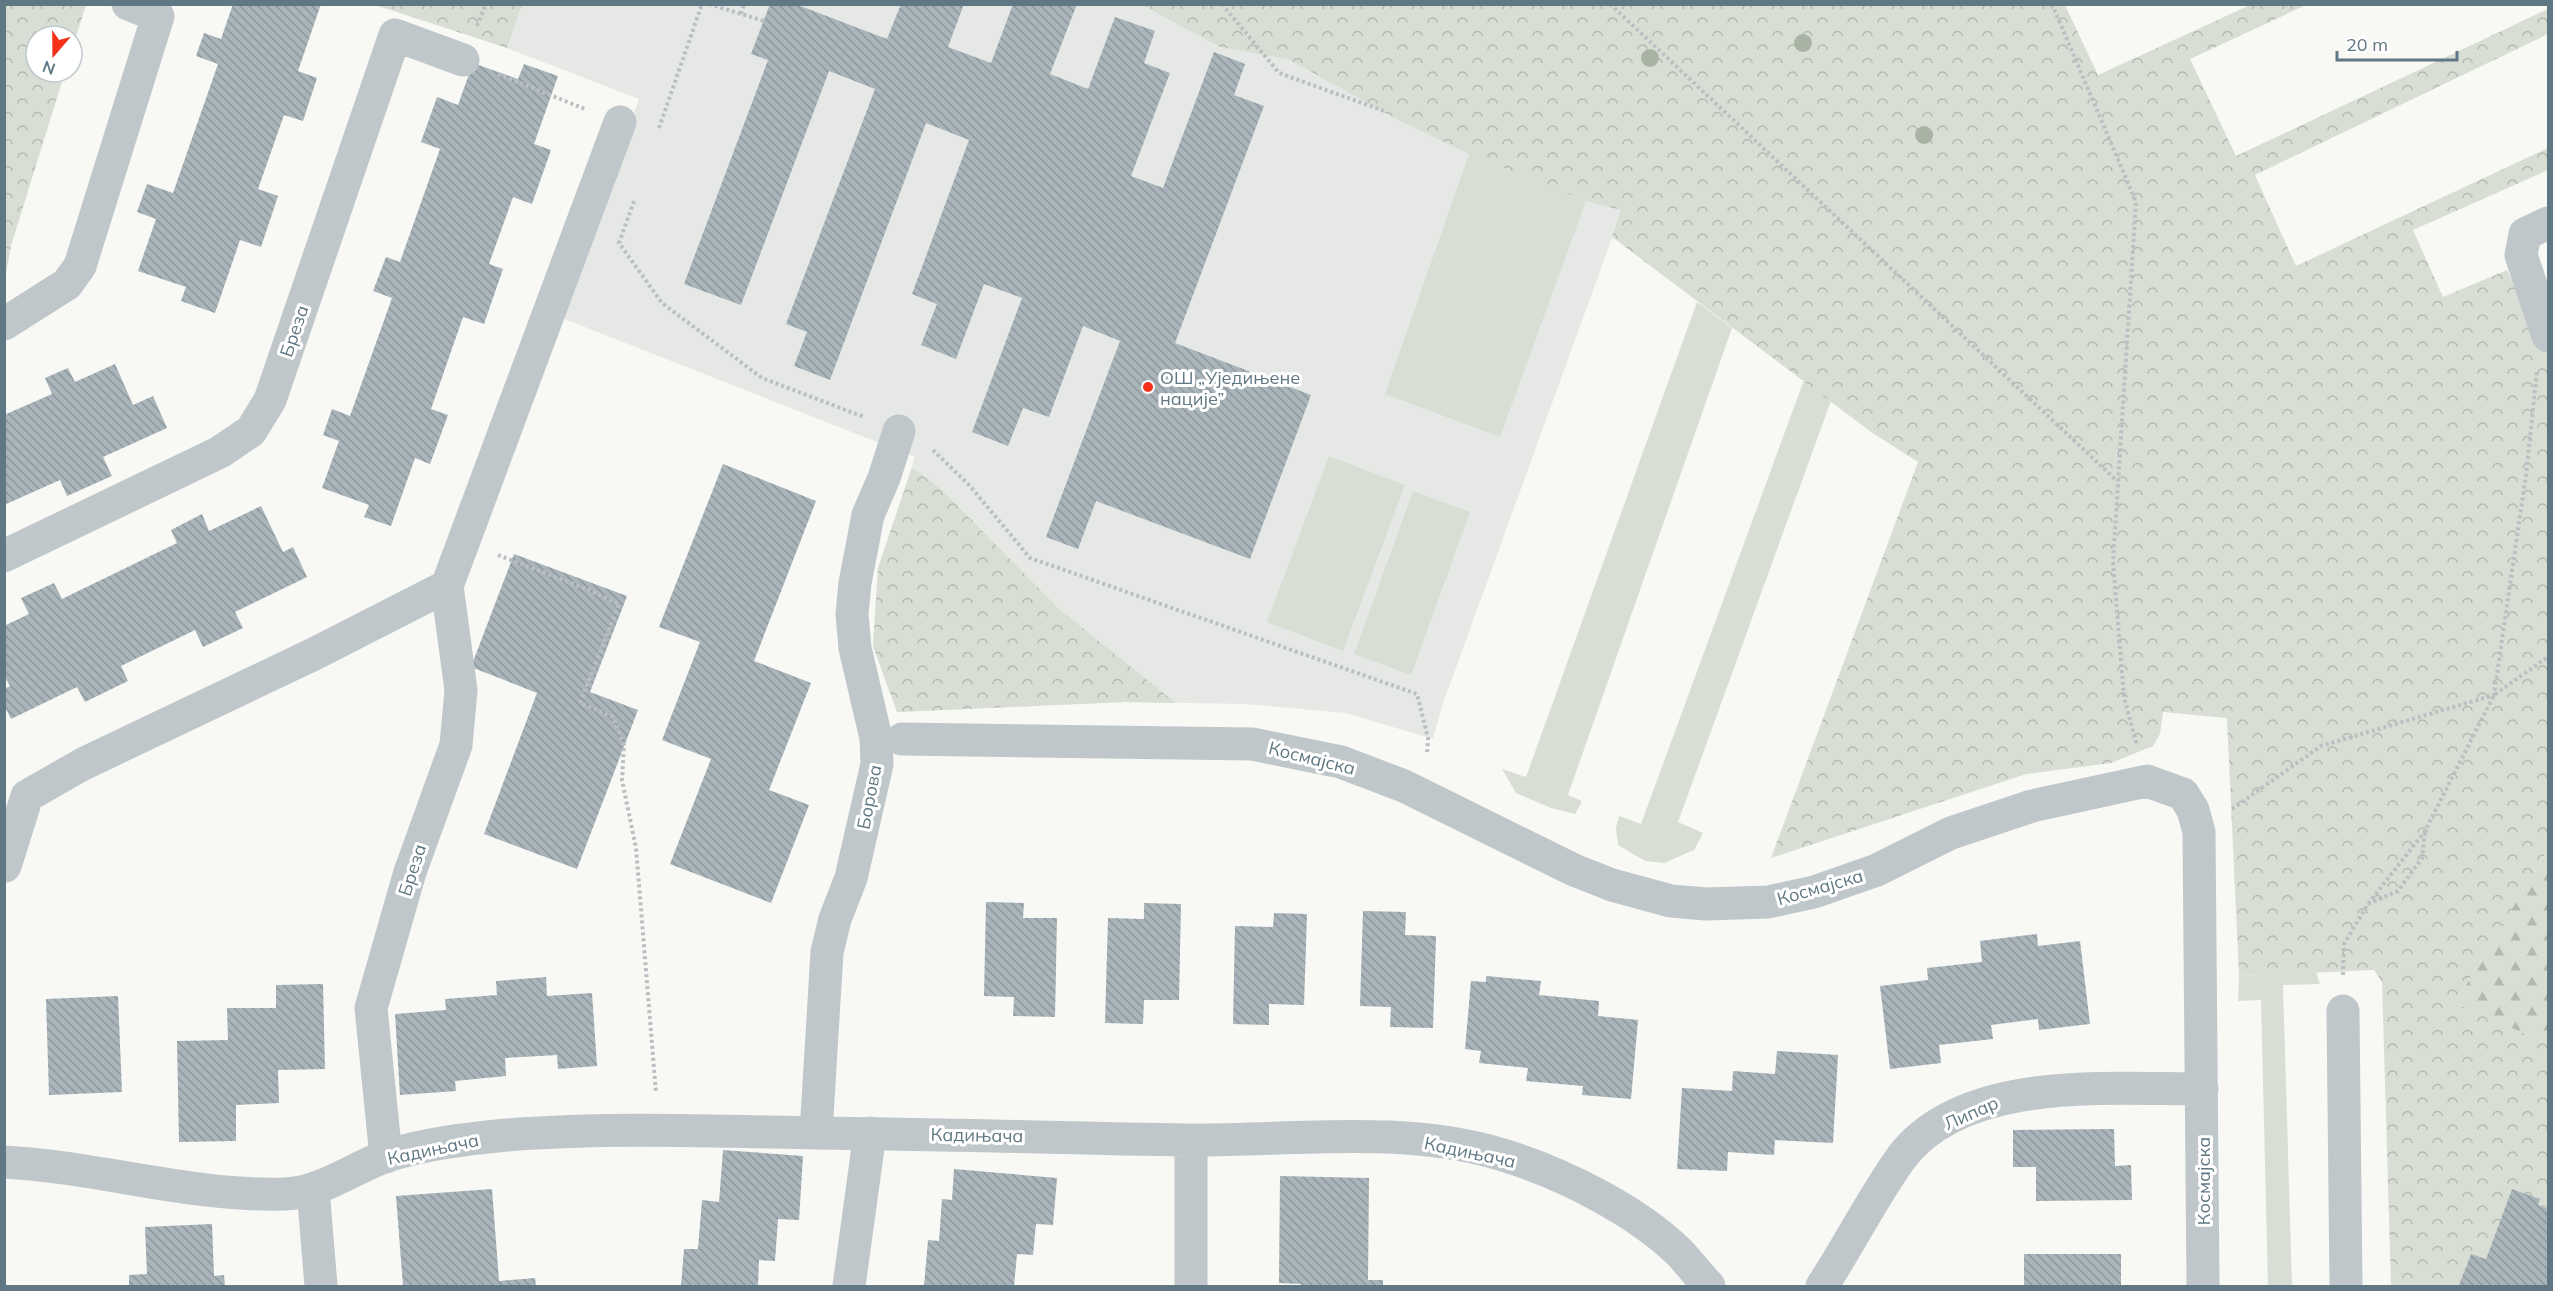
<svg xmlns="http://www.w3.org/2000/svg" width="2553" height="1291" viewBox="0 0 2553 1291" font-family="Mulish,sans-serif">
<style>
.built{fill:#e6e8e6}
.green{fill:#d9ded4}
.forest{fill:url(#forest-firs)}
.park{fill:url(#park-crowns)}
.building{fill:url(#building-back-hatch)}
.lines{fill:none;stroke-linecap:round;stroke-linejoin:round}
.path{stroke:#bbbfc2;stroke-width:4;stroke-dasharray:3 3;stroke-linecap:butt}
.minor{stroke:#c0c7ca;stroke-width:33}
.tree{fill:#a9b3a3}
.poi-dot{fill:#f53219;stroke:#fff;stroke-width:2}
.labels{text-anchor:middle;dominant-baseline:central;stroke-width:6;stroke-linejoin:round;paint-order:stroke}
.street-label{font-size:18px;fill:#607883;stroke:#fff}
.poi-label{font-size:18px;fill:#607883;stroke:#fff;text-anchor:start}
</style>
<defs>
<pattern id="forest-firs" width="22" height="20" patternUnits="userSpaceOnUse" patternTransform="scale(1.5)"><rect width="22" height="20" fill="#d9ded4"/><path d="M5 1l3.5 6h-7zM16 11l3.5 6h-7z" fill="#b3b9b1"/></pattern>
<pattern id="park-crowns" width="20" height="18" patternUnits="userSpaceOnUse" patternTransform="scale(1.5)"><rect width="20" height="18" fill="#d9ded4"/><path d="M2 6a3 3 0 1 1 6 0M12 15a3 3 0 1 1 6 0" fill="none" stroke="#b3b9b1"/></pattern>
<pattern id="building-back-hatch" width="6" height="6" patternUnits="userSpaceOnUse" patternTransform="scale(1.5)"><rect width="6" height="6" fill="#a9b5ba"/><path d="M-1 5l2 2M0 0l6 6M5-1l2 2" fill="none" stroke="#8d989d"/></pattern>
</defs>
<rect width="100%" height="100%" fill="#f8f8f5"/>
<path class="built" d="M522 5H1313L1636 172 1442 706 1433 739 1346 713 1246 704 1125 702 897 712 873 646 878 568 915 457 562 318 639 99 507 48Z"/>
<path class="green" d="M1469 154 1586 201 1500 437 1385 394Z
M1697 302 1732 328 1568 795 1582 801 1575 814 1551 808 1516 793 1502 769 1526 777Z
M1804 380 1831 401 1678 822 1703 833 1694 850 1664 863 1645 861 1618 845 1616 828 1619 816 1641 824Z
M1329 456 1405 485 1343 651 1267 622Z
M1413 491 1470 512 1411 675 1354 654Z
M2316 972 2320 984 2283 985 2292 1286H2268L2261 1000 2238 1001 2239 976Z"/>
<path class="forest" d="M2548 849V1044L2455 1003Z"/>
<path class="park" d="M5 4 86 5 72 49V36H36V72H65L11 246 5 280Z
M375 5H522L507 48Z
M1142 5H2065L2098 75 2250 5H2306L2190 59 2236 156 2548 9V34L2255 175 2296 266 2548 148V170L2413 230 2443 297 2507 270 2548 351V849L2455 1003 2548 1044V1209L2538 1205 2539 1199 2512 1189 2486 1259 2471 1254 2459 1285 2462 1286H2391L2382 982 2374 970 2239 976 2227 718 2163 712 2160 734 2153 746 2111 763 2026 774 1771 858 1918 462 1871 432 1612 237 1621 210 1586 201 1469 154 1398 120 1288 59 1220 47Z
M912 468 941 489 1060 610 1176 703 1125 702 897 712 873 646 878 568Z"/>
<path class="building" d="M233 4H321L298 71 317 78 303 121 284 115 258 189 278 196 261 247 240 240 215 313 181 301 186 287 138 271 156 219 137 212 147 184 173 193 218 64 196 56 204 33 221 39Z
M770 4H795L887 39 901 4H964L948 47 991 63 1013 4H1077L1050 74 1088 89 1115 17 1155 31 1144 63 1170 73 1131 176 1163 188 1214 52 1245 64 1234 95 1264 106 1175 343 1311 395 1250 559 1096 501 1078 549 1046 537 1120 341 1083 326 1049 417 1023 408 1008 446 972 432 1022 298 984 284 956 359 921 345 937 304 912 294 969 140 926 123 830 380 794 366 807 332 786 324 875 89 829 71 741 305 684 284 768 60 751 54Z
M473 63 518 79 524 64 558 76 534 144 551 150 532 204 513 197 489 264 503 269 484 324 463 317 431 409 448 415 430 464 415 458 391 526 364 517 369 505 322 488 339 441 323 435 332 409 350 416 392 298 373 291 386 257 400 262 440 149 421 142 437 97 458 105Z
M115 364 133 405 153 396 167 428 103 457 112 476 67 496 60 480 4 505V415L52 394 45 378 68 368 75 382Z
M723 464 816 501 754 661 811 683 769 790 809 805 771 903 670 864 711 759 662 740 700 642 659 627Z
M261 506 283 552 293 547 307 577 235 612 243 628 203 647 195 630 121 666 128 681 85 702 77 687 11 719 4 705V689L10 686 4 675V626L29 614 21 598 54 583 62 599 177 543 171 530 202 514 209 531Z
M514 554 627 596 590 692 638 710 577 869 484 834 537 693 471 667Z
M986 902 1024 903 1023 918H1057L1055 1017 1013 1016 1014 997 984 996Z
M1144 903 1181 904 1179 1000H1144L1143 1024 1105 1023 1108 918 1144 919Z
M1363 911 1406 912 1405 935 1436 936 1433 1028 1390 1027 1391 1007 1360 1006Z
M1274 913 1307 914 1304 1005 1269 1004V1025L1233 1024 1235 926 1273 927Z
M2037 934 2038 946 2080 941 2090 1024 2039 1030 2038 1019 1991 1025 1993 1039 1939 1045 1941 1063 1890 1069 1880 986 1928 980 1927 968 1982 962 1980 941Z
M1486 976 1541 981 1539 995 1599 1001 1598 1016 1638 1020 1631 1099 1582 1095 1583 1086 1526 1081 1528 1068 1479 1063 1481 1051 1465 1049 1471 981 1486 982Z
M546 977 547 996 592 993 597 1066 558 1069 557 1055 505 1058 506 1076 455 1081 456 1091 400 1095 395 1014 446 1010 445 999 497 995 496 981Z
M323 984 325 1069 278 1070 279 1103 236 1105V1141L179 1142 177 1041 228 1040 227 1008H276V985Z
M118 996 122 1092 49 1095 46 999Z
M1777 1051 1838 1055 1833 1143 1775 1140 1774 1155 1728 1152 1727 1171 1677 1169 1682 1088 1732 1091 1733 1071 1775 1074Z
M2114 1129 2115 1166 2131 1165 2132 1200 2036 1201V1167H2013V1130Z
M723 1150 803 1156 799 1220 778 1219 775 1261 759 1260 758 1286H681L684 1249H698L702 1200 719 1202Z
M954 1169 1057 1178 1053 1225 1036 1224 1033 1255 1017 1254 1014 1286H924L928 1240 939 1241 942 1199 952 1200Z
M1280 1176 1369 1178 1368 1280H1383V1286H1301V1284L1279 1283Z
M492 1189 499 1281 535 1278 536 1286H403L396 1196Z
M2512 1189 2540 1199 2538 1205 2548 1209V1286L2459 1285 2471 1254 2486 1259Z
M212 1224 214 1276 224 1275 225 1286H129V1275L147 1274 145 1227Z
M2024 1254H2121V1286H2024Z"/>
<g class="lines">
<path class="path" d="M709 4 764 21
M1222 4 1279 73 1384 111
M1610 4 2116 480
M2052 4 2136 202 2113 562 2124 697 2137 746
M741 14 744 4
M477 26 486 4
M498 74 585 109
M659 128 702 4
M634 201 619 243 662 303 762 378 864 417
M933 450 970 486 1030 558 1417 694 1428 738 1427 755
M498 555 589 590 619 604 580 703 613 717 624 745 622 780 636 848 656 1093
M2232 809 2321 746 2494 695 2526 475 2537 371
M2368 904 2398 891 2422 858 2425 832
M2343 975 2344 944 2368 904 2425 831 2494 695 2548 657"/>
<path class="minor" d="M2548 223 2525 234 2521 255 2548 336
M4 324 67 284 80 266 158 16 128 4
M4 556 220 452 251 431 270 400 395 35 463 60
M902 739 1252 744 1341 762 1404 786 1574 870 1612 885 1671 901 1706 904 1768 902 1814 892 1877 870 1951 833 2032 806 2147 781 2183 794 2193 810 2199 832 2203 1286
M5 866 27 796 83 764 314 654 447 586
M2343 1011 2346 1286
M816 1133 827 952 835 919 851 878 877 764 876 738 855 648 852 614 855 583 868 515 884 478 899 431
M386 1157 371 1008 410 872 456 745 461 690 447 586 620 122
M4 1162C99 1167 191 1197 285 1194 320 1193 352 1169 384 1157 422 1144 466 1139 506 1135 609 1127 712 1131 815 1133 939 1134 1063 1138 1187 1140 1291 1141 1402 1124 1503 1155 1562 1173 1636 1210 1680 1253 1690 1264 1699 1276 1709 1286
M313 1189 321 1286
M849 1286 870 1133
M1191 1286V1140
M1822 1286C1849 1245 1873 1197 1901 1158 1963 1075 2111 1089 2202 1089"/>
</g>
<g class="tree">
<circle cx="1803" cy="43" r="9"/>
<circle cx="1650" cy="58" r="9"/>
<circle cx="1924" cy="135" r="9"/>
</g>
<circle class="poi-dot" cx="1148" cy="387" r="6"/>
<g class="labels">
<g class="street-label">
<text transform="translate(294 331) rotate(-71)">Бреза</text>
<text transform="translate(1312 758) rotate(14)">Космајска</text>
<text transform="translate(869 797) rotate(-79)">Борова</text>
<text transform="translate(412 870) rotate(-72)">Бреза</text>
<text transform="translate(1820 887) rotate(-16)">Космајска</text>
<text transform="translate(1971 1113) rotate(-24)">Липар</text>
<text transform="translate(977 1135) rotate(1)">Кадињача</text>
<text transform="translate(433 1149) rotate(-12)">Кадињача</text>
<text transform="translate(1470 1152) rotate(12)">Кадињача</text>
<text transform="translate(2203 1181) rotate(-90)">Космајска</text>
</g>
<g class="poi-label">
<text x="1160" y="377">ОШ „Уједињене<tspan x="1160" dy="21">нације”</tspan></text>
</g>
</g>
<rect width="2553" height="1291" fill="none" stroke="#607883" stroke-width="12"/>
<g transform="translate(54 54) rotate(200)"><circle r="28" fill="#ffffff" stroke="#bfc9cd" stroke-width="1.5"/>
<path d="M0-4.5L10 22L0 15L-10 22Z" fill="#f53219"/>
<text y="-9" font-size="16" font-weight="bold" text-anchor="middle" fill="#607883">N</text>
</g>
<path d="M2337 51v9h120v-9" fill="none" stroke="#607883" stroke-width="3"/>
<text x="2346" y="51" font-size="18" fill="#607883" stroke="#ffffff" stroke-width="4.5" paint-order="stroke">20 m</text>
</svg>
